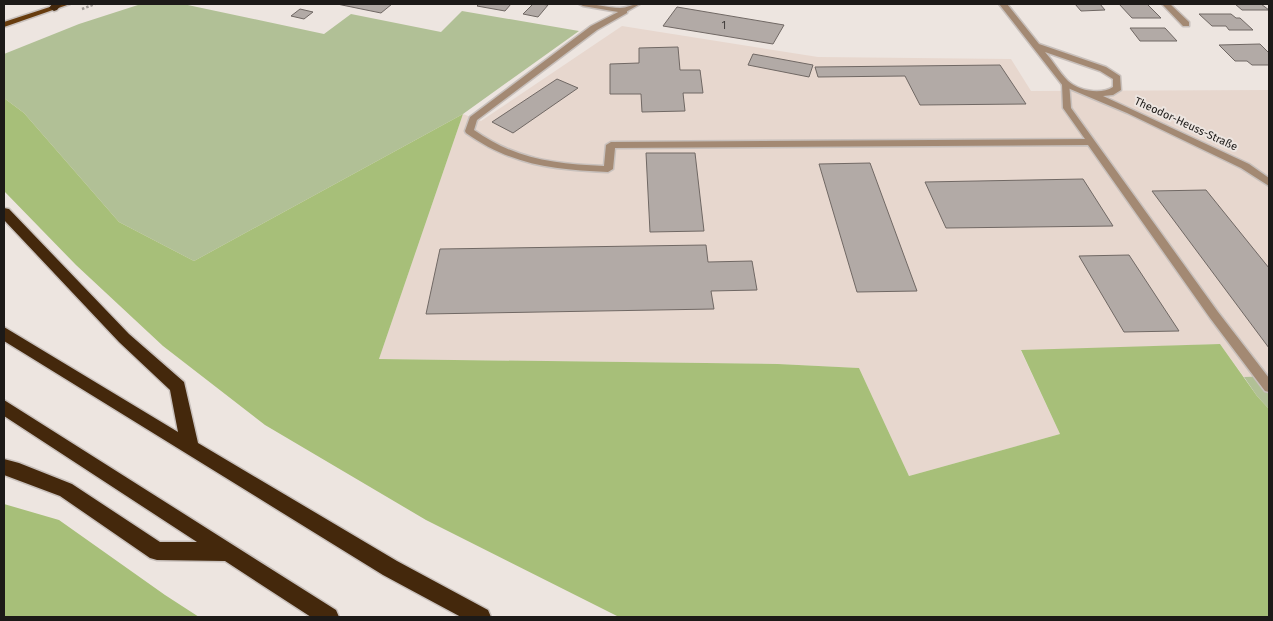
<svg xmlns="http://www.w3.org/2000/svg" width="1273" height="621" viewBox="0 0 1273 621" font-family="'Fira Sans',sans-serif">
<style>
.built{fill:#e7d7ce}
.green{fill:#b1c096}
.forest{fill:#a7bf79}
.building{fill:#b2aaa6;stroke:#706864}
.lines{fill:none;stroke-linecap:round;stroke-linejoin:round}
.service-casing{stroke:#c8c0bc;stroke-width:3}
.minor-casing{stroke:#c8c0bc;stroke-width:3}
.primary-casing{stroke:#c8c0bc;stroke-width:3}
.motorway-casing{stroke:#c8c0bc;stroke-width:3}
.path{stroke:#a19b97;stroke-width:2.5;stroke-dasharray:2.5 2;stroke-linecap:butt}
.service{fill:#a38973;fill-rule:evenodd}
.minor{fill:#a38973;fill-rule:evenodd}
.primary{fill:#673c0e;fill-rule:evenodd}
.motorway{fill:#44280c;fill-rule:evenodd}
.labels{text-anchor:middle;dominant-baseline:central;stroke-width:4;stroke-linejoin:round;paint-order:stroke}
.number-label{font-size:11px;fill:#423e3c}
.far-street-label{font-size:11px;fill:#1d1a18;stroke:#ede5e0}
</style>
<rect width="100%" height="100%" fill="#ede5e0"/>
<path class="built" d="M622 26 818 57 1011 59 1031 91 1269 90V376L1244 377 1220 344 1021 351 1060 434 909 476 859 368 778 364 379 359 463 114 481 121Z"/>
<path class="green" d="M141 4H183L324 34 351 14 441 32 462 11 579 31 463 114 194 261 119 222 24 113 4 98V54L79 24Z
M1269 376V409L1257 396 1244 377Z"/>
<path class="forest" d="M4 98 24 113 119 222 194 261 463 114 379 359 778 364 859 368 909 476 1060 434 1021 350 1220 344 1257 396 1269 409V617H619L426 520 265 425 163 346 76 265 4 191Z
M4 504 59 520 165 595 199 617H4Z"/>
<path class="building" d="M337 4H392L381 13Z
M479 4H511L505 11 477 6Z
M533 4H540L548 5 538 17 523 14Z
M1075 4H1100L1105 10 1081 11Z
M1119 4H1147L1161 18H1132Z
M1235 4H1261L1269 10H1242Z
M677 7 784 25 773 44 663 26Z
M300 9 313 12 304 19 291 16Z
M1199 14H1231L1236 18H1240L1253 30H1229L1226 26H1212Z
M1130 28H1165L1177 41H1140Z
M1260 44 1269 53V65H1252L1247 61H1235L1219 45Z
M678 47 680 70H700L703 93H683L685 111 642 112 641 94H610V64L639 63V48Z
M753 54 813 65 809 77 748 65Z
M1000 65 1026 104 920 105 905 76 818 77 815 67Z
M557 79 578 88 513 133 492 122Z
M646 153H695L704 231 650 232Z
M870 163 917 291 857 292 819 164Z
M1083 179 1113 226 946 228 925 182Z
M1206 190 1269 268V348L1152 191Z
M706 245 708 262 752 261 757 290 711 291 714 309 426 314 440 249Z
M1129 255 1179 331 1124 332 1079 256Z"/>
<g class="lines">
<g class="service-casing">
<path id="service" d="M624 9H627V13L597 30 477 120 474 130C515 159 554 164 604 166L606 145 611 142 1085 139 1063 108 1062 84 1063 82H1069L1071 108 1218 312 1269 378V392L1265 391 1210 318 1088 145 615 148 613 169 608 172C554 170 511 165 466 133L465 131 470 117 591 26Z"/>
</g>
<g class="minor-casing">
<path id="minor" d="M579 4C593 3 606 8 620 8 627 8 632 4 640 4L624 13 583 6Z
M999 4H1007L1039 44 1106 67 1120 76 1121 90 1113 95 1103 96 1249 164 1269 178V186L1241 168 1127 113 1063 86ZM1045 52 1100 71 1113 79V87C1101 95 1079 91 1068 81 1059 72 1053 61 1045 52Z
M1162 4H1170L1189 22V26H1183Z"/>
</g>
<g class="primary-casing">
<path id="primary" d="M59 4H70L4 27V22Z"/>
</g>
<g class="motorway-casing">
<path id="motorway" d="M52 4H62L57 10 54 11 49 8Z
M4 208 9 209 129 334 184 382 198 443 397 561 488 610 491 617H461L383 575 4 341V327L178 432 170 390 119 342 4 220Z
M4 400 336 610 339 617H311L225 561 157 560 150 558 60 496 4 475V459L19 463 72 484 160 542H197L4 416Z"/>
</g>
<path class="path" d="M82 9 95 4"/>
<use href="#service" class="service"/>
<use href="#minor" class="minor"/>
<use href="#primary" class="primary"/>
<use href="#motorway" class="motorway"/>
</g>
<g class="labels">
<g class="number-label">
<text x="724" y="25">1</text>
</g>
<g class="far-street-label">
<text transform="translate(1186 124) rotate(25)">Theodor-Heuss-Straße</text>
</g>
</g>
<rect width="1273" height="621" fill="none" stroke="#1d1a18" stroke-width="10"/>
</svg>
